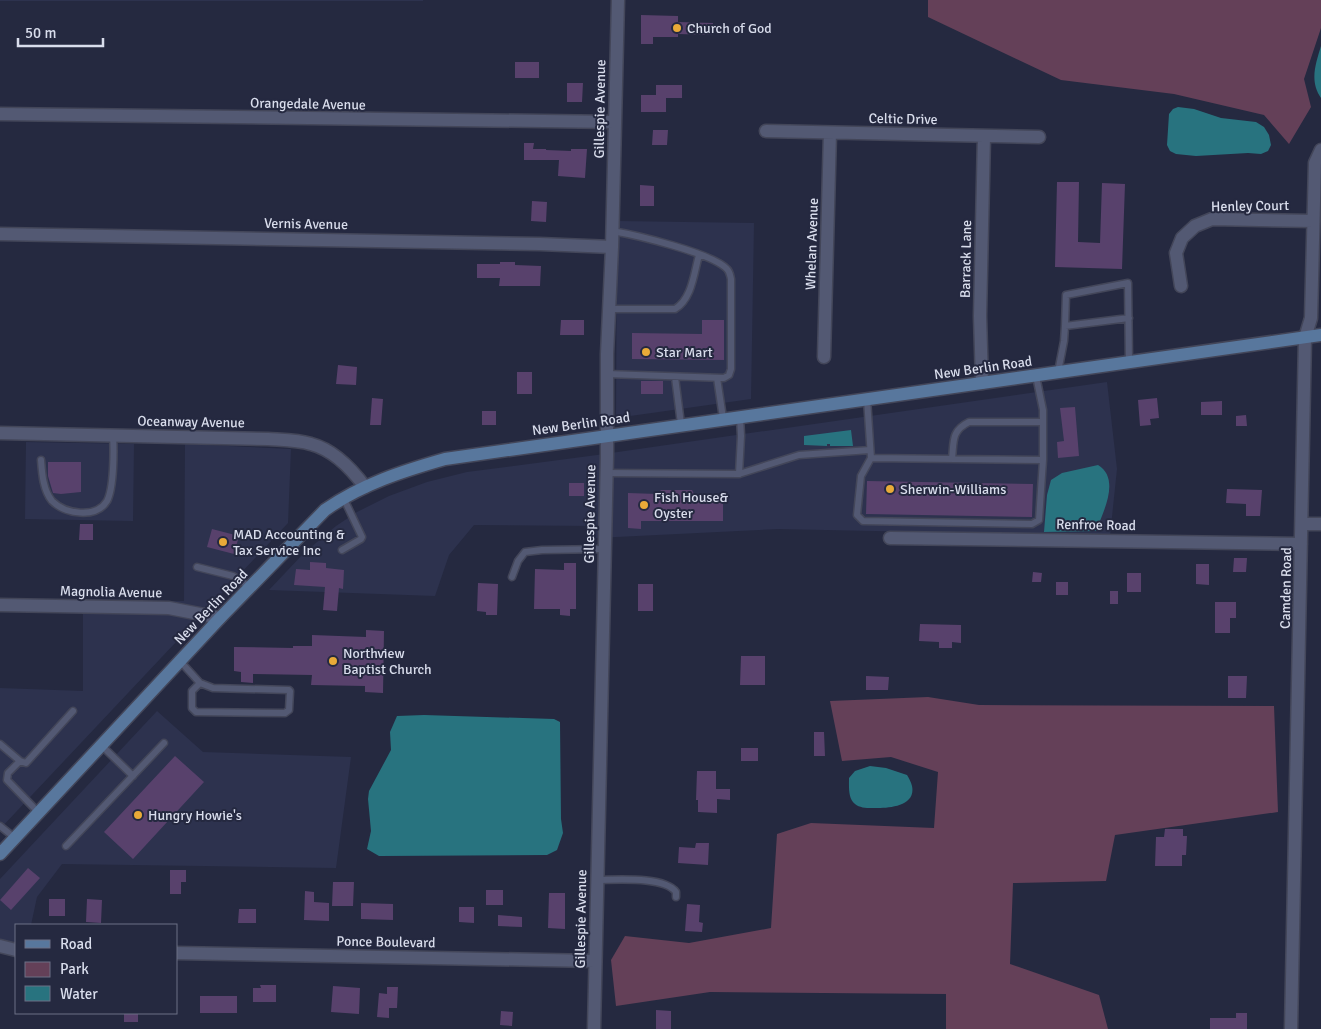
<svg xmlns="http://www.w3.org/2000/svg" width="1321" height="1029" viewBox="0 0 1321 1029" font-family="Signika,sans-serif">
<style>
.built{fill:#2d324e}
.green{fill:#644058}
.water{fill:#28737f}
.building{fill:#58416c}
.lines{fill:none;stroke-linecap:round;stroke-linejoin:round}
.lane-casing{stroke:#434659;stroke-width:9}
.street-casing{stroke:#434659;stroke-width:15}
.secondary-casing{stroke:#434659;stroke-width:15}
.lane{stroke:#535973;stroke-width:6}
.street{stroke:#535973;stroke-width:12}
.secondary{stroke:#58779d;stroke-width:12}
.poi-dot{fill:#e9aa38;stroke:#252940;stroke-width:2}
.labels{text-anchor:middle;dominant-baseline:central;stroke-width:4;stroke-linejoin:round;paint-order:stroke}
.poi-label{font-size:14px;fill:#d9ddec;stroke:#252940;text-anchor:start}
.street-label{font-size:14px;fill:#d9ddec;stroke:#252940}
</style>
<rect width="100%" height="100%" fill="#252940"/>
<path class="built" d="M0 0H423V1H0Z
M617 221 754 223 751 399 616 418Z
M1107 382 1117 469 1110 536 778 529 596 538V526L474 525 449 555 435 596 269 590 304 553 336 526 357 512 389 496 427 482 467 472 597 455Z
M26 442 134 444 133 521 25 519Z
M185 444 291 449 288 523 0 829V688L83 691V602L184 601Z
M157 711 203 752 351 757 336 868 62 864 37 897 31 925H16V956L0 951V879Z"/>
<path class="green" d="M928 0H1321V28L1304 79 1311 107 1289 144 1264 115 1174 94 1061 80 928 17Z
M928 697 979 705 1274 706 1278 812 1115 835 1106 881 1013 883 1010 964 1099 995 1108 1029H946V994L710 992 616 1006 611 960 625 936 689 943 771 928 777 834 811 823 934 828 938 772 891 757 842 761 830 701Z"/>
<path class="water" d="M1321 46V98C1309 81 1316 63 1321 46Z
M1178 107 1194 109 1221 118 1256 122 1264 127 1269 135 1271 145 1268 151 1261 154 1248 153 1196 156 1176 154 1170 151 1167 145 1169 114 1173 109Z
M851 430 853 446H830V444H827V446L804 445V436Z
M1098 465C1121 479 1103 512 1096 531L1044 532 1047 495 1051 480 1062 473Z
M424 715 554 719 560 722 561 819 563 833 557 850 547 855 379 856 367 849 371 831 368 799 369 791 391 750 390 732 397 716Z
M870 766 886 768 907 775C909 778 911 782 912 786 916 805 892 808 878 808 871 808 861 809 855 804 848 799 849 787 849 778L855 771Z"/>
<path class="building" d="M641 15 678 16V22L713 23V35L678 34V37H653V44H641Z
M515 62H539V78H515Z
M567 83H583L582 102H567Z
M656 85H682V98H666V112H641V95H656Z
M653 130H668L667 145H652Z
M524 143H534L533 149H546V150L571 151V149H587L585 178 558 176 559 160H524Z
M1057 182H1079L1078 242 1100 243 1102 183 1125 184 1122 269 1055 267Z
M640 185 654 186V206H640Z
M532 201 547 202 546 222 531 221Z
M500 262H515V265L541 266 540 286H499L500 278H477V264H500Z
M561 320H584V335H560Z
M702 320H724V360L632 359V333L702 334Z
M338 365 357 367 356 385 336 384Z
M517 372H532V394H517Z
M641 381H663V394H641Z
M372 398 383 399 381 425H370Z
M1157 398 1159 418 1150 419 1151 425 1140 426 1138 400Z
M1222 401V415H1201V402Z
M1075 407 1079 456 1058 458 1057 442 1064 441 1060 408Z
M482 411H496V425H482Z
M1246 415 1247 426H1236V416Z
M48 462H81V492L61 494 53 493 48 476Z
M867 481 1033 484 1032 517 866 514Z
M569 483H584V496H569Z
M1227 489 1262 490 1260 516H1246V504L1226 503Z
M661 490H692L694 494H723V521H641V529L628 528V493L657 494Z
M80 524H93V540H79Z
M212 529 239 536 234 554 207 547Z
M1234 558H1247L1246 572H1233Z
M310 562 326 563V568L344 570 343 589 339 588 337 611 323 610 325 587 294 585 296 569 310 570Z
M564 563H576V609H570V616L560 615V609H534L535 569 564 570Z
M1196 564H1209V585L1196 584Z
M1033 572 1042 573 1041 582H1032Z
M1127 573H1141V592H1127Z
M1056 582H1068V595H1056Z
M478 583 498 584 497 615H486V612L477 611Z
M638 584H653V611H638Z
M1110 591H1118V604H1110Z
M1215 602H1236V618H1230V633H1215Z
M920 624 961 625V643L952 642V648H939V642L919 641Z
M366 630 384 631 383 693 365 692V686L311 685 312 675 253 674V683L241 682V672L234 671V647L293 648V646H312V635L366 637Z
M741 656H765V685H740Z
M866 676 889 677 888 690H866Z
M1228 676H1247L1246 698H1228Z
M814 732H824L825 756H814Z
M741 748H758V761H741Z
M175 756 204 782 133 859 104 832Z
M697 771H716V789H730V800L717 799V813L698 812V800H696Z
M1165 829H1183V836H1187L1186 855H1182V866H1155L1156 837H1164Z
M696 843H709L708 865 678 863 679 847 695 848Z
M28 868 40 878 11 910 0 900Z
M170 870H186V882H181V894H170Z
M333 882H354L353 906H332Z
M486 890H503V905H486Z
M305 891 314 892V902L329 903V921L304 920Z
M549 893H565V929L548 928Z
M49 899H65V916H49Z
M87 899 102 900 101 923 86 922Z
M361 903 393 904V920L361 919Z
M687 904 700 905 699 922 703 923 702 932 685 931Z
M459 907H474V923L459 922Z
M239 909H256V923H238Z
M498 915 522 917V927L498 926Z
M260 985H276V1002H253V988H261Z
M333 986 360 988 359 1014 331 1012Z
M387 987H398L397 1008H389V1018L377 1017 379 993 387 994Z
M200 996H237V1013H200Z
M656 1010 671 1011V1029H656Z
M501 1011 513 1012 512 1026 500 1025Z
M124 1013H138V1022H124Z
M1236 1013H1247V1029H1210V1018H1236Z"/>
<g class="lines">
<g class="lane-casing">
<path id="lane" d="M609 309H675C692 299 694 273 699 255
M1129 318 1065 326 1066 295 1128 283 1129 362
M1058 372 1064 341 1065 326
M607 374 724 378 729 375 731 369V279C730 275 730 272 727 269 712 253 636 235 612 231
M675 377 681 424
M717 378 723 418
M867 399 871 458 1043 460V410L1036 376
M871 458 861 476 857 515 863 521 1032 524 1039 520 1043 460
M952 459C954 441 951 431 969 422H1043
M41 460C42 473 43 490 52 501 65 514 96 519 107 501 114 488 114 450 113 435
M606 473 739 474 741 436 740 417
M739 474 799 455 870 450
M342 550 361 539 362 537 343 497
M197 567 233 576 250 587
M512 577 518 561 525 552 542 550 605 549
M180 661 200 683 213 688 289 690 290 691 289 710 285 713 196 712 192 708V691L200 683
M0 744 20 761 8 773 7 780 39 813
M101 745 133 776
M20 761 26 763 73 711
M0 826 15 838
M66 846 164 743
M597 880C616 880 664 876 676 892V897"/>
</g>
<g class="street-casing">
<path id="street" d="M0 114 615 122
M766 131 1039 137
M0 234 540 244 612 247
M1181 286 1176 253 1182 238 1195 226 1212 219 1313 221
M824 357 830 133
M982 383 980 316 984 136
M0 433 268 439C282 440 298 440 311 444 334 450 351 468 365 487
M1302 524H1321
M890 538 1301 544
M0 605 169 608 220 618
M0 946 16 950
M176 953 595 961
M594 1029 607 456V354L612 247 618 0
M1291 1029 1305 338 1311 318 1315 163 1321 150"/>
</g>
<g class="secondary-casing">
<path id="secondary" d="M0 854 220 618 325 510C362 484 403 471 445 459L1321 335"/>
</g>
<use href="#lane" class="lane"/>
<use href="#street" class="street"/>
<use href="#secondary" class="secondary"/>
</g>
<g class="poi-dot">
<circle cx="677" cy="28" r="5"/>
<circle cx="646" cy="352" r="5"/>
<circle cx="890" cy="489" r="5"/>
<circle cx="644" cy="505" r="5"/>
<circle cx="223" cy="542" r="5"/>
<circle cx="333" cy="661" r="5"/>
<circle cx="138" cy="815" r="5"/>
</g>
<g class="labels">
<g class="poi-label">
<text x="687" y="28">Church of God</text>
<text x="656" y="352">Star Mart</text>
<text x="900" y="489">Sherwin-Williams</text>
<text x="654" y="497">Fish House&amp;<tspan x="654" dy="16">Oyster</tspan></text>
<text x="233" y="534">MAD Accounting &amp;<tspan x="233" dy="16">Tax Service Inc</tspan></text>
<text x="343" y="653">Northview<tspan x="343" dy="16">Baptist Church</tspan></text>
<text x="148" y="815">Hungry Howie's</text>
</g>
<g class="street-label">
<text transform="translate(308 104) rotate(1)">Orangedale Avenue</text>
<text transform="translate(600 109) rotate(-89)">Gillespie Avenue</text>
<text transform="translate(903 119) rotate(1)">Celtic Drive</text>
<text transform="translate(1250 206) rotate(-1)">Henley Court</text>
<text transform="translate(306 224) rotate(1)">Vernis Avenue</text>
<text transform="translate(812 244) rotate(-88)">Whelan Avenue</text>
<text transform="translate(966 259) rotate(-89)">Barrack Lane</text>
<text transform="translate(983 368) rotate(-8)">New Berlin Road</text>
<text transform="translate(191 422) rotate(1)">Oceanway Avenue</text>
<text transform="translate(581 424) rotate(-8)">New Berlin Road</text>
<text transform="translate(590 514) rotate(-89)">Gillespie Avenue</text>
<text transform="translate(1096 525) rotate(1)">Renfroe Road</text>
<text transform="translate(1286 588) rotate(-89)">Camden Road</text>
<text transform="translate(111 592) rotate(1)">Magnolia Avenue</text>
<text transform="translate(211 607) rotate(-46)">New Berlin Road</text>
<text transform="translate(581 919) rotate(-89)">Gillespie Avenue</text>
<text transform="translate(386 942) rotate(1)">Ponce Boulevard</text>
</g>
</g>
<rect x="15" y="924" width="162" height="90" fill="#252940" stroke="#6d7185"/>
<rect x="25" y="940" width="25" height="8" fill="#58779d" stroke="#6d7185"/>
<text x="60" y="949" font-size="15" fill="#d9ddec">Road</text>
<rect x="25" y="962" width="25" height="15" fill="#644058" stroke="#6d7185"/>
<text x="60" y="974" font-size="15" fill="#d9ddec">Park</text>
<rect x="25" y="986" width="25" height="15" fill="#28737f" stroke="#6d7185"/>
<text x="60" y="999" font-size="15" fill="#d9ddec">Water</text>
<path d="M18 38v8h85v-8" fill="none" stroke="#d9ddec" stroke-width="2.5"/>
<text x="25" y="38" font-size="15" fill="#d9ddec" stroke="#252940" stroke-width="4" paint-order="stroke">50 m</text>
</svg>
